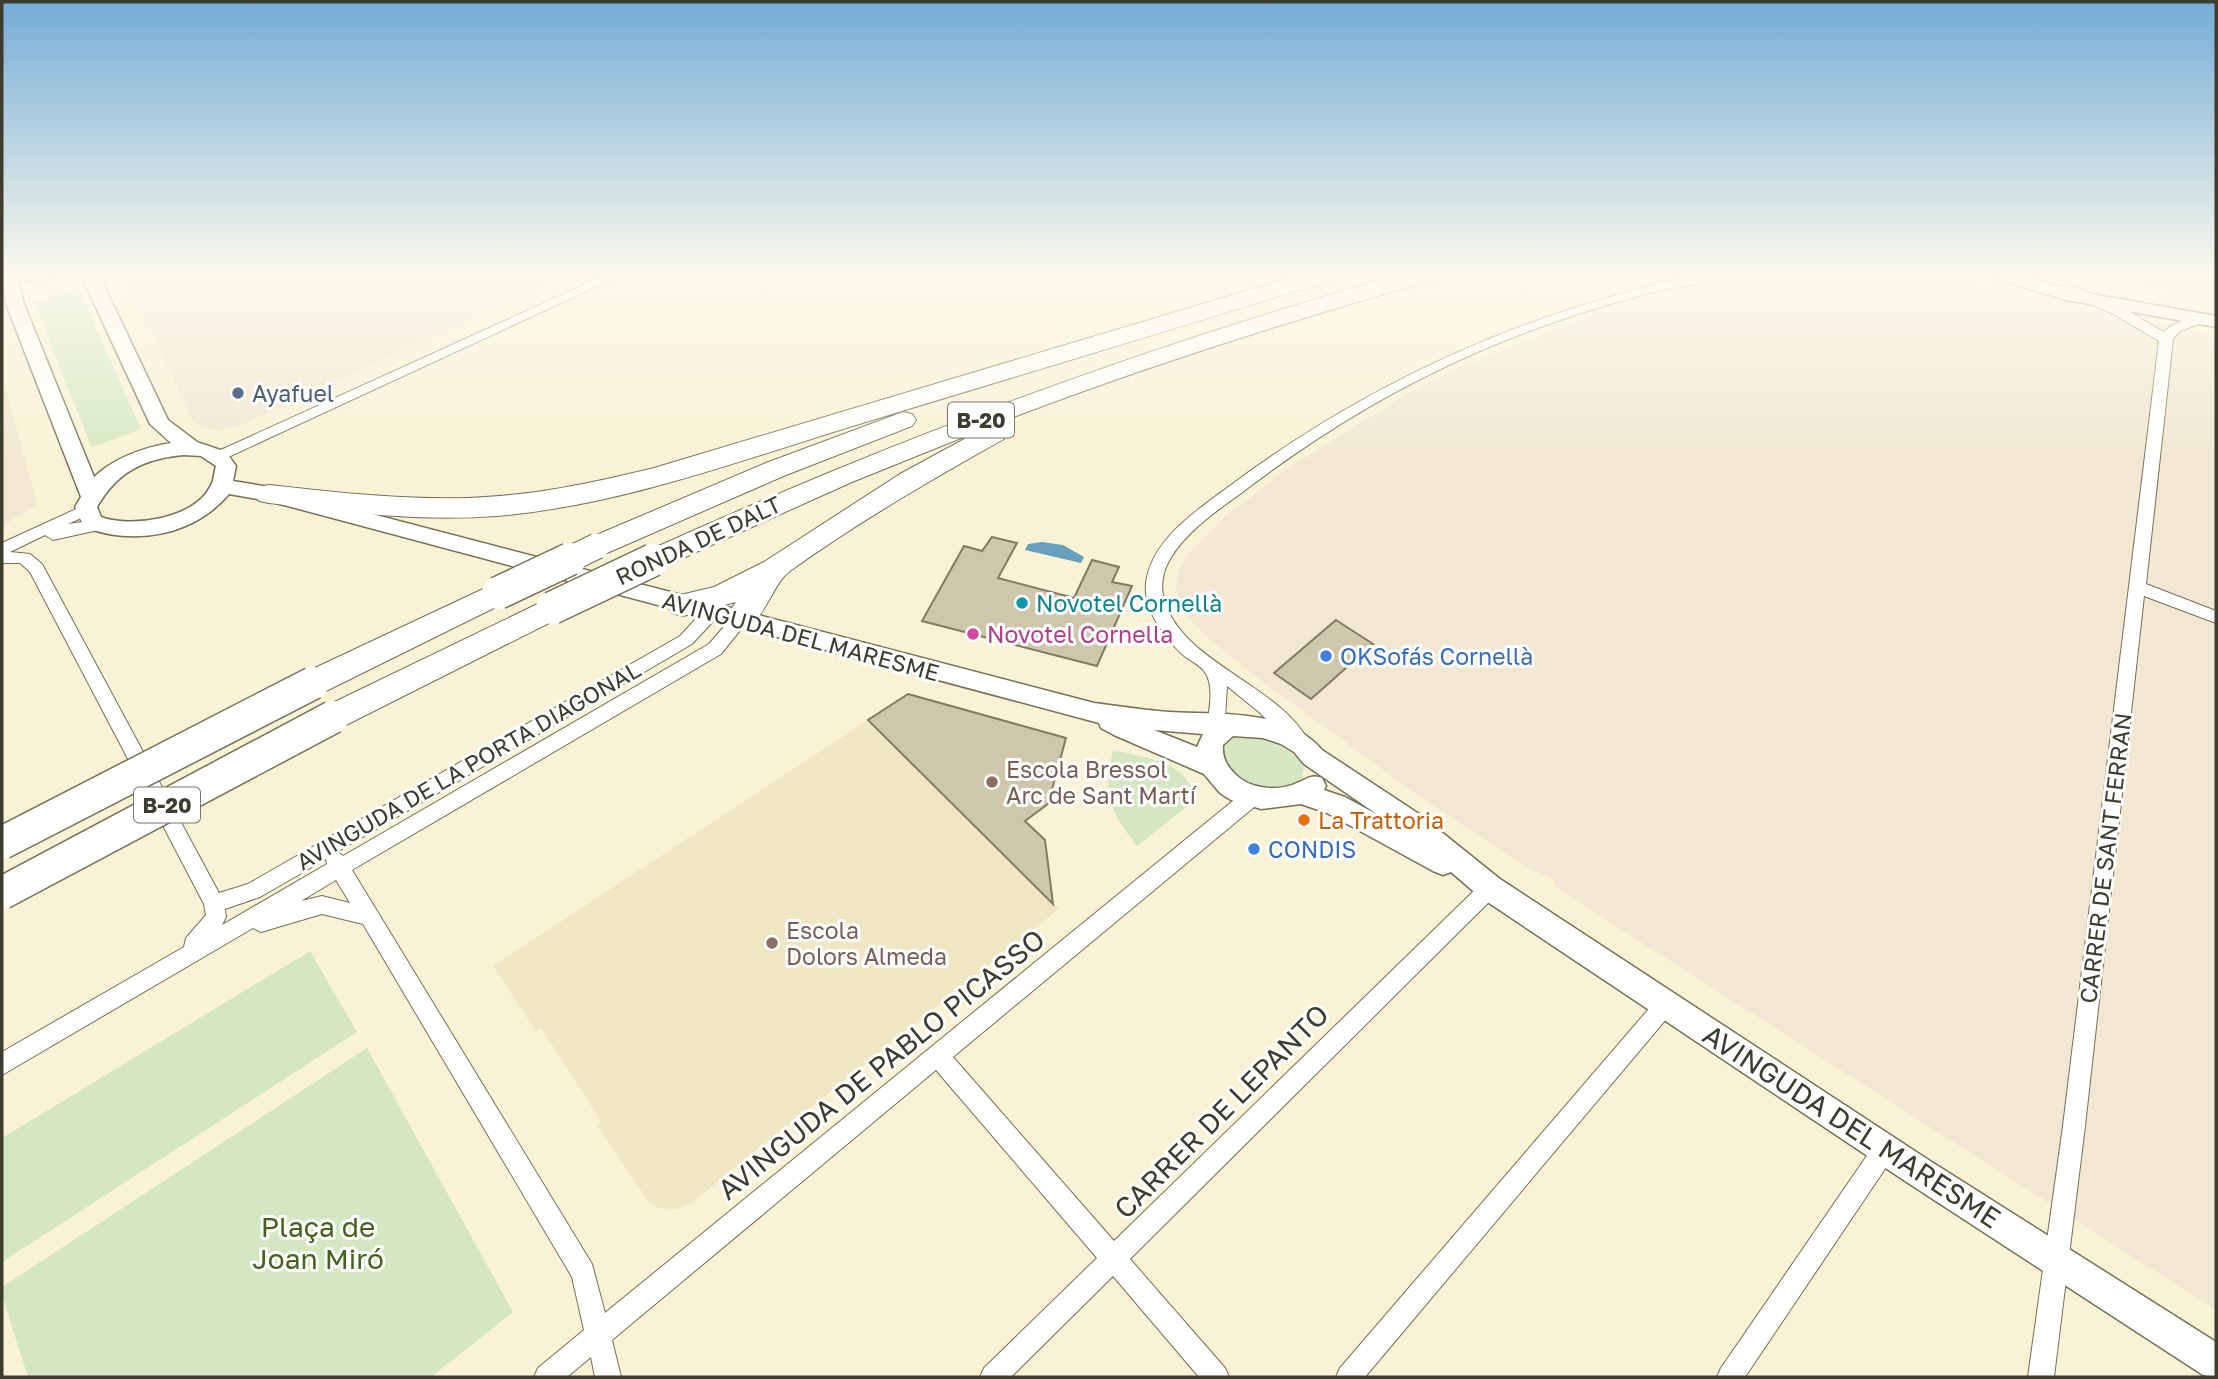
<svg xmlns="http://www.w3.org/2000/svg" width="2218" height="1379" viewBox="0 0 2218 1379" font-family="'Golos Text',sans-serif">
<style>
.industrial{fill:#f1e7d2}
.built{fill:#efe7c3}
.green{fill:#d4e7c2}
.water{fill:#67a0bd}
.building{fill:#cec7ab;stroke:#817b61;stroke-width:2}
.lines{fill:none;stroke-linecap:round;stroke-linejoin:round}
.street-casing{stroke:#767056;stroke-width:2}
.secondary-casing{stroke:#767056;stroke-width:3}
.highway-casing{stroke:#767056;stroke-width:2}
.street{fill:#fff;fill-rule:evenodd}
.secondary{fill:#fff;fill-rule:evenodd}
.highway{fill:#fff;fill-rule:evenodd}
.highway-bridge-far1-casing{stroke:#767056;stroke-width:27;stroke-linecap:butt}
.highway-bridge-casing{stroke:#767056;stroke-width:35;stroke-linecap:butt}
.highway-bridge-far1{stroke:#fff;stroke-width:25}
.highway-bridge{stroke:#fff;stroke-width:32}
.service-dot{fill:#5c6f8a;stroke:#fff;stroke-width:2.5}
.culture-dot{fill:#0f9aa8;stroke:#fff;stroke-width:2.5}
.hotel-dot{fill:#d1479c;stroke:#fff;stroke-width:2.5}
.shop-dot{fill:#3f7fe0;stroke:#fff;stroke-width:2.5}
.education-dot{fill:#8d6e63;stroke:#fff;stroke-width:2.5}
.food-dot{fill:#e8710a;stroke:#fff;stroke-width:2.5}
.labels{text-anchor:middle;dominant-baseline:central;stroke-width:6;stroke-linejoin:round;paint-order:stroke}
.shield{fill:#fff;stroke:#78766d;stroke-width:2}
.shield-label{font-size:21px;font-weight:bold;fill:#3e3b2f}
.service-label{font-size:23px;fill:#4e5e75;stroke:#fff;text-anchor:start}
.street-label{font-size:23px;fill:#3e3b2f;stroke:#fff}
.culture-label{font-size:23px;fill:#0d838f;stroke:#fff;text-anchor:start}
.hotel-label{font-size:23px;fill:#b23c85;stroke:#fff;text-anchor:start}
.shop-label{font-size:23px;fill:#366cbe;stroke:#fff;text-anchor:start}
.education-label{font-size:23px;fill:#785e54;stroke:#fff;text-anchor:start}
.food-label{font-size:23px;fill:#c56008;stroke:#fff;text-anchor:start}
.near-street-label{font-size:28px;fill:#3e3b2f;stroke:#fff}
.near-park-label{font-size:28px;fill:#44621c;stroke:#fff}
</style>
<rect width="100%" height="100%" fill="#f9f2d5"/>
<path class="industrial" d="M124 273H571L241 425 220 430 210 429 193 422Z
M1788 273H1927L2092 313 2216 336V1310L1661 955 1564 892 1554 884 1555 881 1536 870 1534 872 1423 799 1262 681 1207 637 1184 613 1180 604 1176 586 1179 569 1187 555 1224 518 1287 469 1402 397 1461 367 1592 315 1690 289Z
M2 374 37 504 2 526Z"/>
<path class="built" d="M868 720 1059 909 690 1204 676 1209 658 1208 648 1201 597 1125 601 1121 541 1028 536 1031 493 966Z"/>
<path class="green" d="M2094 273H2216V297Z
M78 288 141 429 96 446H91L34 302Z
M1236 736C1260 735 1292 746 1304 768L1300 785C1276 799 1218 776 1222 745Z
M1113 750C1139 757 1183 760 1192 790L1189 805 1137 846C1109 810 1103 796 1113 750Z
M310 951 357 1032 2 1262V1138Z
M367 1048 513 1312 431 1377H28L2 1295V1287Z"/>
<path class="water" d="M1042 542 1063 545 1084 557 1081 563 1025 550 1028 544Z"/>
<path class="building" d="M992 537 1017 543 998 578 1074 598 1092 560 1119 567 1112 582 1132 586 1097 666 922 621 964 546 982 551Z
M1336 620 1373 644 1311 699 1274 673Z
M908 694 1066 738 1048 804 1025 821 1045 840 1053 904 868 720Z"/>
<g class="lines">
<g class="street-casing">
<path id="street" d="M610 273H626L224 459 219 461 212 456 214 453Z
M1704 273H1728C1716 283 1675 287 1657 291 1635 297 1612 303 1591 310 1547 324 1503 340 1462 359 1382 395 1309 441 1240 494 1215 512 1186 532 1170 559 1163 571 1160 586 1164 599 1181 663 1279 684 1309 742L1306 747 1300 749 1294 747 1259 712 1227 686 1224 733 1221 738 1215 740 1209 738 1206 733C1208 715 1216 686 1204 671 1200 665 1189 660 1183 655 1163 636 1140 606 1147 577 1156 536 1199 509 1231 485 1375 378 1529 311 1704 273Z
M2066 283 2125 309 2164 332C2173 322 2195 315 2209 317L2211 320 2180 331 2173 339 2146 584 2216 611V623L2144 596 2085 1126 2054 1377H2028L2063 1126 2159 341 2115 315 2061 290 2060 287Z
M87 504 95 509 92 513 68 524 97 520 105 525 103 529 53 540 45 535 10 552 30 554 42 564 219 893 248 884 680 636 706 608H718L720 612 718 616 692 644 337 852 343 856 709 644 734 615H746L748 619 746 623 721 654 352 870 592 1264 605 1313 1245 791 1252 789 1259 791 1261 797 1259 803 953 1057 1114 1241 1483 882 1490 879 1497 882 1500 888 1497 894 1130 1259 1225 1368 1229 1377H1199L1113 1276 1011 1377H980L984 1368 1097 1258 936 1070 612 1340 621 1377H595L591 1357 567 1377H534L538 1368 584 1330 572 1277 363 924 322 914 261 932 253 928 2 1075V1052L184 947 186 938 206 915 204 904 30 572 20 563H2V543ZM326 859 327 864 222 925 226 917 225 909 260 897ZM336 880 350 903 322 896 301 901Z
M1666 994 1673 997 1677 1004 1673 1011 1365 1377H1336L1340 1368 1659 997Z
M1885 1138 1893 1141 1896 1149 1893 1157 1745 1377H1717L1721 1368 1877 1141Z"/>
</g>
<g class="secondary-casing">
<path id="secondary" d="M2 273H60C50 282 31 282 18 279L24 304 94 477C116 457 142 448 171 443L150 424 80 273H98L168 420 197 442 226 452 236 466 233 481 269 487 1094 703C1119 706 1144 710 1169 712 1219 715 1287 708 1322 750L1419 814 1500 879 1927 1159 2216 1342V1377L2203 1375 1905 1181 1480 897 1451 872 1443 875 1433 871 1327 813 1301 804 1261 809 1231 800 1220 793 1204 774 1114 735 1101 728 1099 723 269 501 229 494C193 536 135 546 84 527L75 507 81 497 6 304ZM183 455 201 456 216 466C214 472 214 482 210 487 194 519 130 528 101 517L97 507C117 472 143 459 183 455ZM1154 730 1203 734 1197 747ZM1233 736 1263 738 1281 744 1294 752 1304 764 1378 815 1345 797 1324 790 1326 786 1322 778C1310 774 1308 779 1297 783 1277 792 1250 789 1235 774 1226 765 1222 757 1223 745Z
M1987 273H2014L2069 290 2216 316V327L2066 300 1990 277Z"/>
</g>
<g class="highway-casing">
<path id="highway" d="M1306 273H1341L1338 278C1177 328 1017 376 856 425 738 461 619 506 496 516 420 522 344 512 269 503L259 501 255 494 259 487 269 485C335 492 401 500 468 498 531 496 593 483 654 468Z
M1406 273H1443L1440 278C1289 321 1139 368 993 425L1004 427 1008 433 1004 439C931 480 858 522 790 571 768 587 763 637 729 627L725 619 736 602 683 616 672 613 668 605 672 597 714 587 764 562 900 474 981 430 852 482 663 567 653 570 643 567 639 560 643 553C891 441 1144 346 1406 273Z
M903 412 912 414 916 420 912 426 786 475 607 553 597 556 587 553 583 546 587 539 766 463Z
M498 582 508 585 513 593 508 601 324 692 313 695 302 692 297 683 302 674Z
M552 597 563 600 567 608 563 616 344 726 333 730 322 726 317 717 322 708Z"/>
</g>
<use href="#street" class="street"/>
<use href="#secondary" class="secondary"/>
<use href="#highway" class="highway"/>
<g class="highway-bridge-far1-casing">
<path id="highway-bridge-far1" d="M566 561 597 546"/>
</g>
<g class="highway-bridge-casing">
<path id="highway-bridge" d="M498 593 570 559
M552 608 653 560
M2 843 313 683
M2 893 333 717"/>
</g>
<use href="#highway-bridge-far1" class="highway-bridge-far1"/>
<use href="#highway-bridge" class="highway-bridge"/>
</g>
<linearGradient id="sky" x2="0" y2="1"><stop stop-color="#74acd7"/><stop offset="0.59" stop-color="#fcf9ec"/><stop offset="1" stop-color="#fcf9ec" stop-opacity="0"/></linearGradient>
<rect width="2218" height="466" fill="url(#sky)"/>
<circle class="service-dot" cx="238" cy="393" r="7"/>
<circle class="culture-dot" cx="1022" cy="603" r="7"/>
<circle class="hotel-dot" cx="973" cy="634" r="7"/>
<g class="shop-dot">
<circle cx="1326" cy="656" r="7"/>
<circle cx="1254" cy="849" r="7"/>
</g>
<g class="education-dot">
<circle cx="992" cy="782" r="7"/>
<circle cx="772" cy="943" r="7"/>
</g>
<circle class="food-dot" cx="1304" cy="820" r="7"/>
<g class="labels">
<g class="shield">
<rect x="948" y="402.5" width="66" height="35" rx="5"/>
<rect x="134" y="787.5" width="66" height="35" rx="5"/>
</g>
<g class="shield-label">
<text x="981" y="420">B-20</text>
<text x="167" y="805">B-20</text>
</g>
<g class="service-label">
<text x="252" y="393">Ayafuel</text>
</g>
<g class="street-label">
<text transform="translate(698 540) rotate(-25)">RONDA DE DALT</text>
<text transform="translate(801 636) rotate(15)">AVINGUDA DEL MARESME</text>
<text transform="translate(468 765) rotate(-30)">AVINGUDA DE LA PORTA DIAGONAL</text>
<text transform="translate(2105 858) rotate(-83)">CARRER DE SANT FERRAN</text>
</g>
<g class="culture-label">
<text x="1036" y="603">Novotel Cornellà</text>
</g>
<g class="hotel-label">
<text x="987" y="634">Novotel Cornella</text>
</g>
<g class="shop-label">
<text x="1340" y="656">OKSofás Cornellà</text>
<text x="1268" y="849">CONDIS</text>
</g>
<g class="education-label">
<text x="1006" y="769">Escola Bressol<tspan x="1006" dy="26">Arc de Sant Martí</tspan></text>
<text x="786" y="930">Escola<tspan x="786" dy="26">Dolors Almeda</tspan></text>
</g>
<g class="food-label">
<text x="1318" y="820">La Trattoria</text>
</g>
<g class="near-street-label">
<text transform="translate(881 1064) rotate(-39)">AVINGUDA DE PABLO PICASSO</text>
<text transform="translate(1221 1111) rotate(-45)">CARRER DE LEPANTO</text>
<text transform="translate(1852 1126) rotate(33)">AVINGUDA DEL MARESME</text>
</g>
<g class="near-park-label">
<text x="318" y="1226">Plaça de<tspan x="318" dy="32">Joan Miró</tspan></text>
</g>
</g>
<rect width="2218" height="1379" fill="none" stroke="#3e3b2f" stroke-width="7"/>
</svg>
